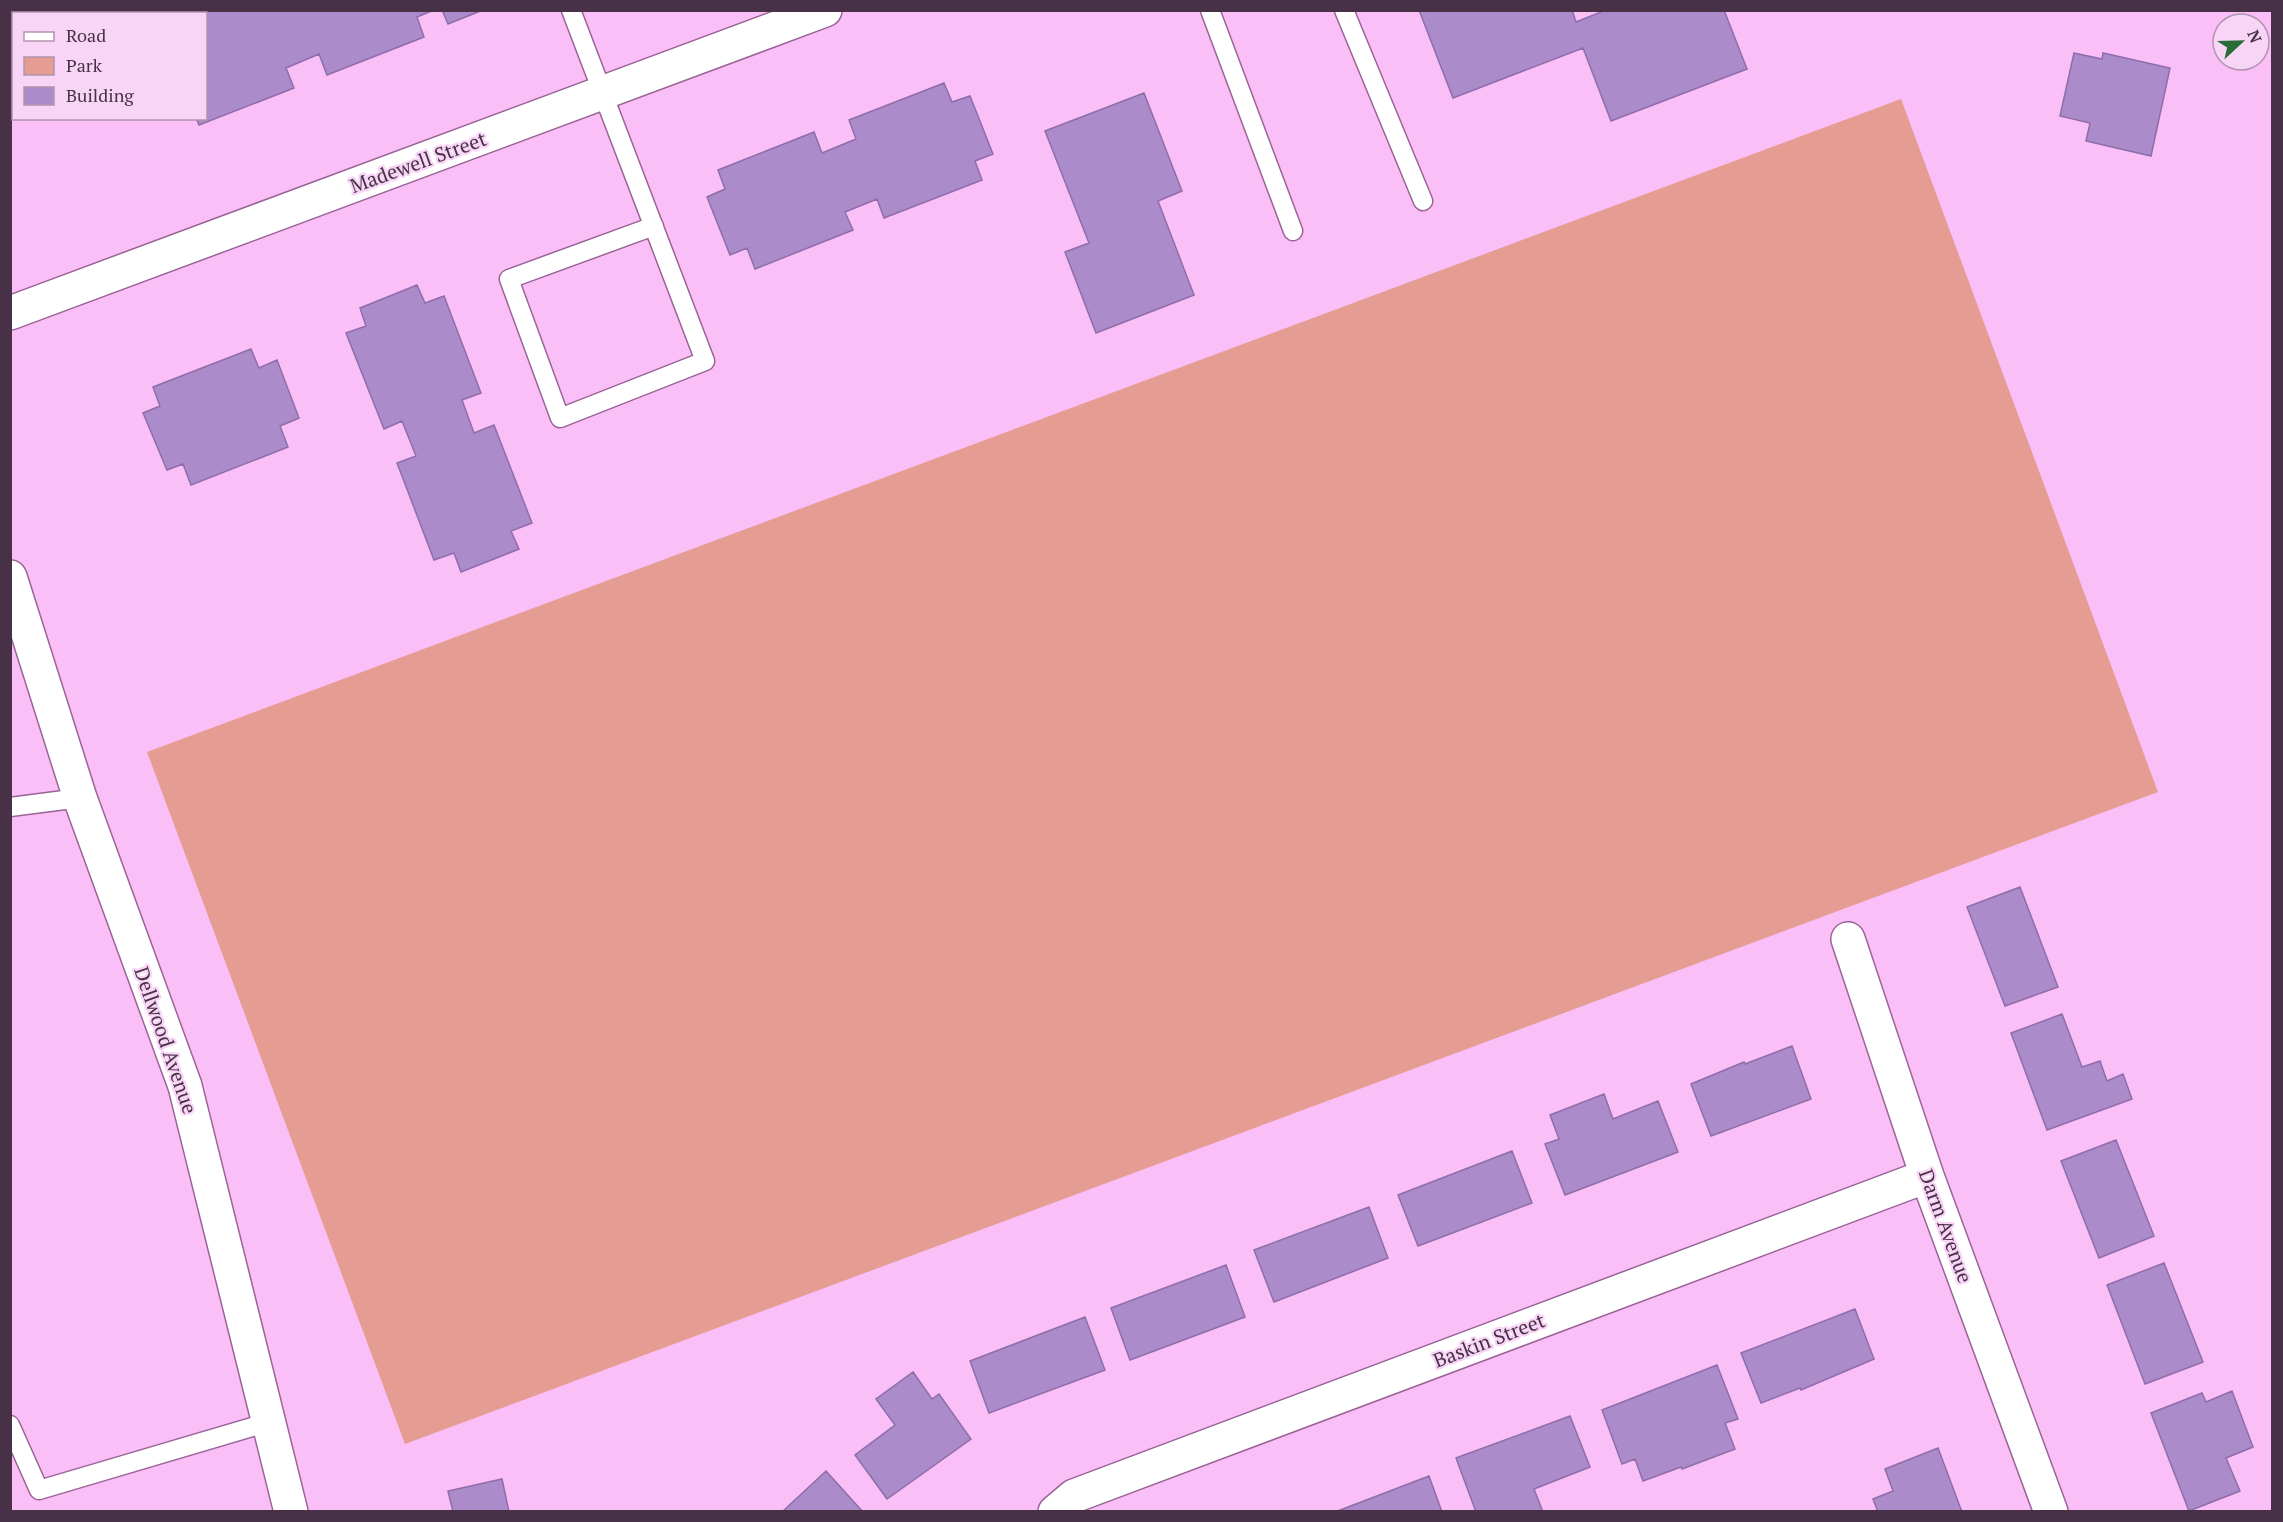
<svg xmlns="http://www.w3.org/2000/svg" width="2283" height="1522" viewBox="0 0 2283 1522" font-family="'PT Serif',serif">
<style>
.green{fill:#e59c92}
.building{fill:#ac8bcb;stroke:#8e6daa;stroke-width:1.5}
.lines{fill:none;stroke-linecap:round;stroke-linejoin:round}
.lane-casing{stroke:#996497;stroke-width:21}
.street-casing{stroke:#996497;stroke-width:36}
.secondary-casing{stroke:#996497;stroke-width:36}
.lane{stroke:#fff;stroke-width:18}
.street{stroke:#fff;stroke-width:33}
.secondary{stroke:#fff;stroke-width:33}
.labels{text-anchor:middle;dominant-baseline:central;stroke-width:4.5;stroke-linejoin:round;paint-order:stroke}
.street-label{font-size:20px;fill:#483147;stroke:#f8d5f6}
</style>
<rect width="100%" height="100%" fill="#f9bff6"/>
<path class="green" d="M1901 99 2158 792 405 1444 147 752Z"/>
<path class="building" d="M10 10H97L98 14H14V21Z
M201 10H434L417 17 424 37 327 75 319 54 286 68 294 88 199 125 196 118H206V14H193Z
M442 10H483L448 24Z
M1419 10H1572L1576 22 1606 10H1724L1747 69 1611 121 1583 48 1453 98Z
M2074 53 2102 59 2103 53 2170 68 2151 156 2086 141 2090 123 2060 116Z
M944 83 952 102 970 96 993 154 975 161 982 180 884 218 877 199 845 212 853 230 755 269 747 248 730 255 707 197 725 189 718 170 814 132 822 153 856 139 849 120Z
M1144 93 1182 191 1158 201 1194 295 1096 333 1065 252 1089 243 1045 131Z
M417 285 425 303 444 296 481 393 462 400 474 433 494 425 532 523 511 531 519 549 461 572 454 553 434 560 397 463 416 456 402 421 384 429 346 333 366 326 360 308Z
M251 349 259 368 277 360 299 418 280 426 288 447 191 485 183 464 167 470 143 413 160 406 153 387Z
M2020 887 2058 987 2005 1006 1967 907Z
M2062 1014 2082 1067 2100 1061 2107 1081 2123 1074 2132 1099 2047 1130 2011 1033Z
M1792 1046 1811 1099 1711 1136 1691 1084 1744 1062 1745 1064Z
M1604 1094 1613 1119 1658 1101 1678 1152 1565 1195 1545 1144 1559 1139 1550 1115Z
M2116 1140 2154 1236 2099 1258 2061 1161Z
M1512 1151 1532 1203 1418 1246 1398 1195Z
M1369 1207 1388 1258 1274 1302 1254 1250Z
M2164 1263 2203 1362 2145 1384 2107 1285Z
M1226 1265 1245 1317 1130 1360 1111 1308Z
M1855 1309 1874 1359 1801 1390 1800 1388 1761 1403 1741 1353Z
M1085 1317 1105 1370 989 1413 970 1361Z
M1717 1365 1738 1419 1725 1423 1735 1449 1682 1469 1681 1467 1643 1481 1635 1459 1622 1464 1602 1410Z
M913 1372 932 1399 939 1394 971 1439 887 1499 855 1455 895 1425 876 1399Z
M2232 1391 2253 1447 2226 1458 2240 1491 2189 1511 2151 1413 2202 1393 2206 1402Z
M1570 1416 1590 1467 1534 1489 1543 1512H1476L1456 1458Z
M1938 1448 1962 1512H1878L1873 1499 1893 1491 1885 1469Z
M826 1471 863 1512H782Z
M1429 1476 1442 1512H1335Z
M502 1479 509 1512H453L448 1491Z"/>
<g class="lines">
<g class="lane-casing">
<path id="lane" d="M571 10 705 361 560 418 509 279 654 226
M1210 10 1293 231
M1344 10 1423 201
M10 807 80 798
M10 1425 39 1490 269 1422"/>
</g>
<g class="street-casing">
<path id="street" d="M10 313 825 10
M1848 939 1927 1176 2051 1512
M1055 1512 1074 1496 1927 1176"/>
</g>
<g class="secondary-casing">
<path id="secondary" d="M10 577 80 798 185 1086 291 1512"/>
</g>
<use href="#lane" class="lane"/>
<use href="#street" class="street"/>
<use href="#secondary" class="secondary"/>
</g>
<g class="labels">
<g class="street-label">
<text transform="translate(418 162) rotate(-20)">Madewell Street</text>
<text transform="translate(166 1040) rotate(71)">Dellwood Avenue</text>
<text transform="translate(1946 1226) rotate(70)">Darm Avenue</text>
<text transform="translate(1489 1340) rotate(-21)">Baskin Street</text>
</g>
</g>
<rect width="2283" height="1522" fill="none" stroke="#483147" stroke-width="24"/>
<rect x="12" y="12" width="195" height="108" fill="#f8d5f6" stroke="#b293b0" stroke-width="1.5"/>
<rect x="24" y="32" width="30" height="9" fill="#ffffff" stroke="#b293b0" stroke-width="1.5"/>
<text x="66" y="42" font-size="18" fill="#483147">Road</text>
<rect x="24" y="57" width="30" height="18" fill="#e59c92" stroke="#b293b0" stroke-width="1.5"/>
<text x="66" y="72" font-size="18" fill="#483147">Park</text>
<rect x="24" y="87" width="30" height="18" fill="#ac8bcb" stroke="#b293b0" stroke-width="1.5"/>
<text x="66" y="102" font-size="18" fill="#483147">Building</text>
<g transform="translate(2241 42) rotate(68)"><circle r="28" fill="#f8d5f6" stroke="#b293b0" stroke-width="1.5"/>
<path d="M0-4.5L10 22L0 15L-10 22Z" fill="#286c37"/>
<text y="-9" font-size="16" font-weight="bold" text-anchor="middle" fill="#483147">N</text>
</g>
</svg>
